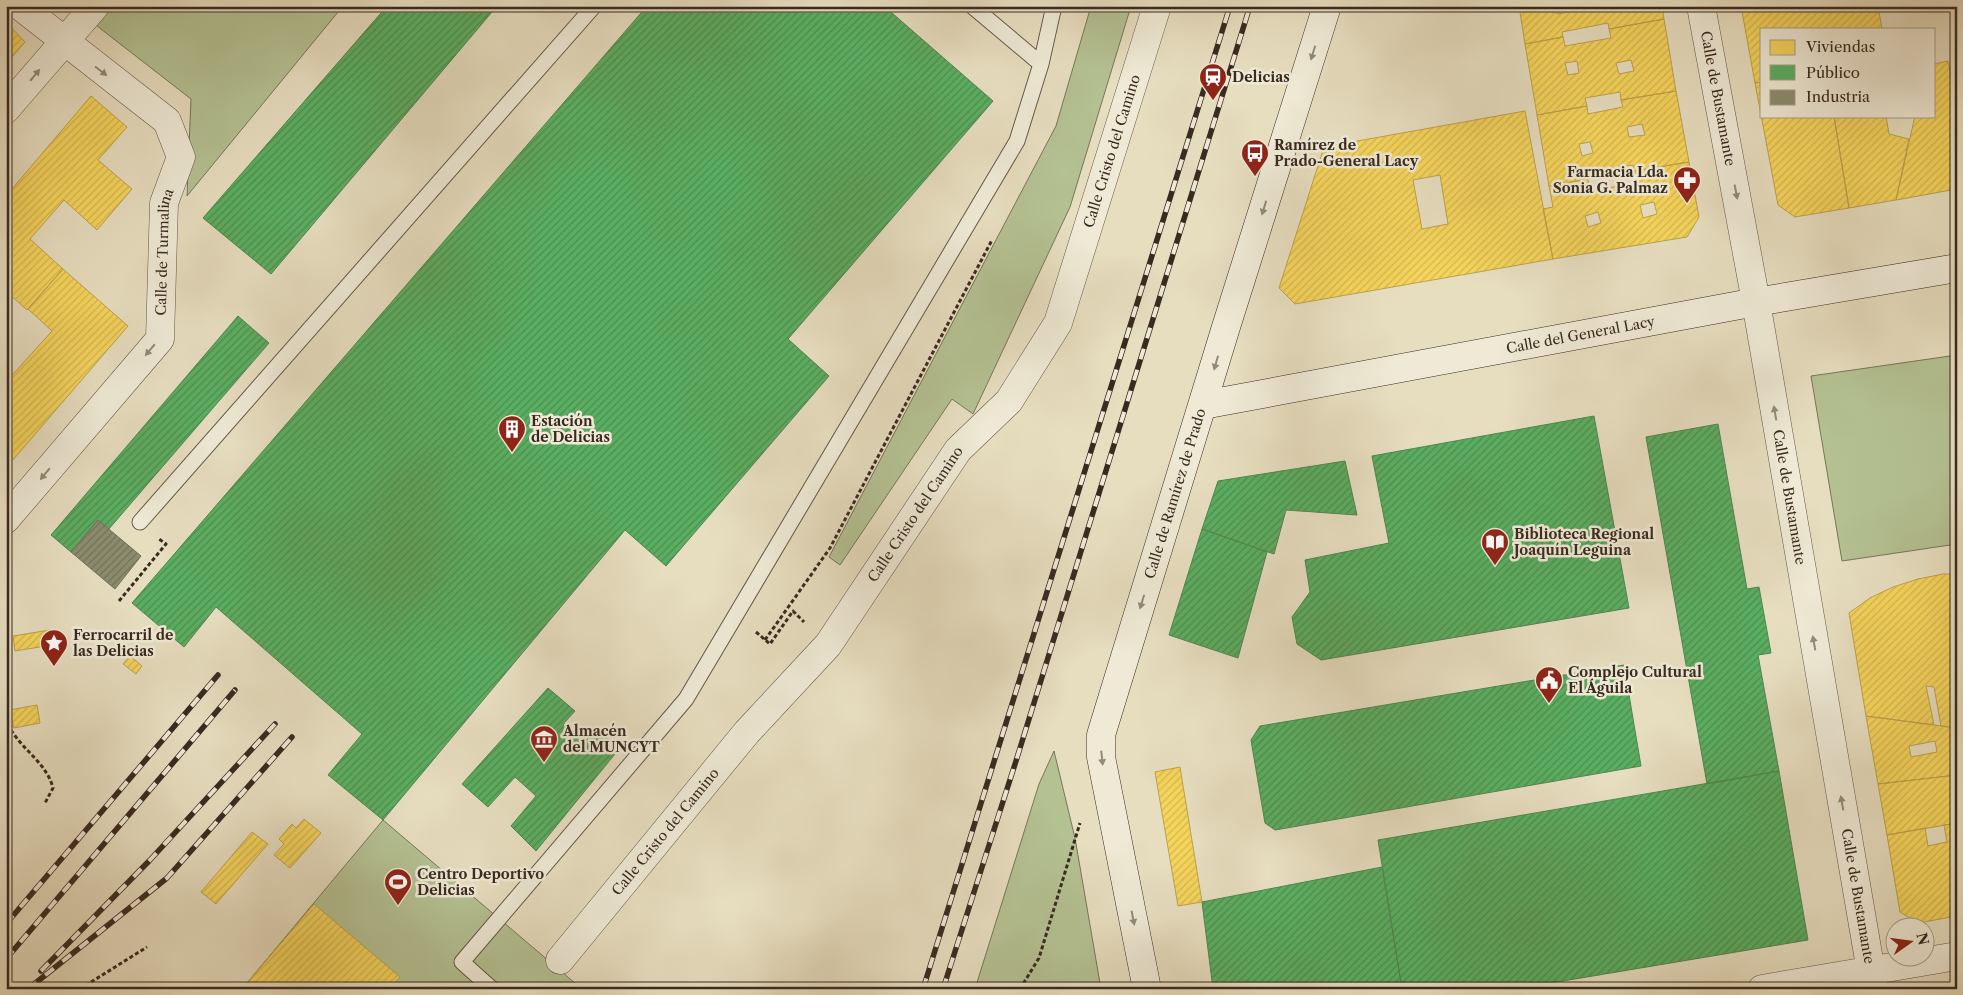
<svg xmlns="http://www.w3.org/2000/svg" width="1963" height="995" viewBox="0 0 1963 995" font-family="'Libre Caslon Text',serif">
<style>
.green{fill:#b4c193;stroke:#76765a}
.homes{fill:url(#homes-hatch);stroke:#bda24a;fill-rule:evenodd}
.public{fill:url(#public-hatch);stroke:#50864e}
.industry{fill:url(#industry-hatch);stroke:#736f57}
.lines{fill:none;stroke-linecap:round;stroke-linejoin:round}
.lane-casing{stroke:#645748;stroke-width:17}
.street-casing{stroke:#645748;stroke-width:29}
.secondary-casing{stroke:#392a20;stroke-width:29}
.path{stroke:#392a20;stroke-width:3;stroke-dasharray:4 2.5;stroke-linecap:butt}
.lane{stroke:#efead6;stroke-width:15}
.street{stroke:#efead6;stroke-width:28}
.secondary{stroke:#efead6;stroke-width:28}
.rail-casing{stroke:#392a20;stroke-width:5.5}
.rail{stroke:#efead6;stroke-width:4;stroke-dasharray:11;stroke-linecap:butt}
.oneway{fill:#948a7b}
.labels{text-anchor:middle;dominant-baseline:central;stroke-width:5;stroke-linejoin:round;paint-order:stroke}
.poi-label{font-size:14px;font-weight:bold;fill:#392a20;stroke:#efead6;text-anchor:start}
.street-label{font-size:14px;fill:#392a20;stroke:#efead6}
</style>
<defs>
<pattern id="homes-hatch" width="6" height="6" patternUnits="userSpaceOnUse" patternTransform="scale(1.25)"><rect width="6" height="6" fill="#f6d55c"/><path d="M-1 1l2-2M0 6l6-6M5 7l2-2" fill="none" stroke="#d4b750"/></pattern>
<pattern id="public-hatch" width="6" height="6" patternUnits="userSpaceOnUse" patternTransform="scale(1.25)"><rect width="6" height="6" fill="#5aae61"/><path d="M-1 1l2-2M0 6l6-6M5 7l2-2" fill="none" stroke="#4b8e50"/></pattern>
<pattern id="industry-hatch" width="6" height="6" patternUnits="userSpaceOnUse" patternTransform="scale(1.25)"><rect width="6" height="6" fill="#8c8c6e"/><path d="M-1 1l2-2M0 6l6-6M5 7l2-2" fill="none" stroke="#73735a"/></pattern>
</defs>
<rect width="100%" height="100%" fill="#e7dec0"/>
<filter id="stains"><feTurbulence type="fractalNoise" baseFrequency=".004" numOctaves="4"/><feColorMatrix values="0 0 0 0 .2 0 0 0 0 .09 0 0 0 0 .02 0 0 0 .5 -.17"/></filter>
<radialGradient id="worn" r=".72"><stop offset=".6" stop-color="#630" stop-opacity="0"/><stop offset="1" stop-color="#630" stop-opacity=".3"/></radialGradient>
<path class="green" d="M105 6H343L187 196 191 99 92 22Z
M1091 6H1131L1070 207 973 414 952 399 840 565 829 557 1056 126Z
M1957 355V544L1842 561 1811 376Z
M1054 751 1075 838 1101 989H975L1039 784Z
M383 820 576 984 584 989H242Z"/>
<path class="homes" d="M1519 6H1556L1557 14 1569 12 1567 6H1662L1664 19 1609 29 1608 23 1562 32 1563 37 1525 44Z
M1741 6H1878L1882 29H1762V82L1755 83Z
M1664 19 1676 91 1621 100 1620 92 1585 98 1587 106 1537 115 1525 44 1563 37 1565 46 1611 38 1609 29ZM1631 60 1634 71 1619 74 1616 63ZM1577 61 1579 73 1568 75 1565 63Z
M6 22 25 42 6 64Z
M1948 61 1955 98 1957 97V189L1896 200 1915 116H1934V64Z
M1762 82V116H1834L1849 208 1795 217 1778 205 1755 83Z
M1676 91 1689 162 1634 171 1633 165 1586 172 1588 179 1549 186 1537 115 1587 106 1588 114 1623 107 1621 100ZM1642 124 1645 135 1629 137 1627 127ZM1590 142 1593 153 1582 156 1579 144Z
M91 96 127 127 98 160 132 189 97 230 64 200 30 239 63 269 27 310 6 291V196Z
M1525 111 1553 259 1295 304 1279 288 1324 147ZM1440 175 1448 224 1422 229 1413 180Z
M1834 116H1886L1889 134 1909 139 1896 200 1849 208Z
M1689 162 1699 217 1687 237 1553 259 1543 209 1553 207 1549 186 1588 179 1590 191 1637 183 1634 171ZM1654 202 1657 214 1643 218 1640 205ZM1598 212 1601 223 1588 227 1585 216Z
M63 269 128 326 6 468V382L52 331 28 309Z
M1943 574H1957V728L1941 726 1934 687 1926 686 1934 725 1866 716 1849 613 1870 598 1893 587 1918 579Z
M50 630 52 645 15 651 13 636Z
M130 656 142 666 136 674 123 664Z
M37 705 40 723 14 728 10 710Z
M1866 716 1957 728V775L1878 784ZM1935 741 1937 752 1911 757 1909 746Z
M1180 767 1202 902 1178 906 1155 772Z
M1957 775V823L1887 835 1878 784Z
M304 819 321 833 290 868 274 855 284 844 279 839 292 824 296 828Z
M1957 823V916L1918 923 1900 912 1887 835 1925 828 1928 846 1947 842 1944 825Z
M252 832 268 844 216 904 201 892Z
M314 904 400 977 389 989H242Z"/>
<path class="public" d="M387 6H497L271 274 203 218Z
M647 6H884L993 101 788 339 829 376 666 566 625 530 383 820 328 775 362 734 216 607 184 647 132 603Z
M238 316 269 343 108 530 98 520 71 552 51 535Z
M1594 416 1629 608 1321 660 1297 644 1292 617 1310 592 1305 560 1389 543 1372 456Z
M1718 424 1747 589 1759 587 1771 653 1758 655 1779 771 1707 784 1646 437Z
M1345 461 1357 515 1286 510 1274 554 1202 529 1218 481Z
M1202 529 1267 552 1238 658 1169 635Z
M1624 665 1641 766 1275 830 1265 823 1251 740 1260 726Z
M548 688 575 711 564 723 584 741 595 728 619 749 536 851 511 826 536 796 515 777 488 807 462 784Z
M1779 771 1808 940 1515 989H1402L1378 840Z
M1382 867 1402 989H1213L1202 902Z"/>
<path class="industry" d="M98 520 141 556 115 589 71 552Z"/>
<g class="lines">
<g class="lane-casing">
<path id="lane" d="M972 6 1041 64 1054 6
M140 522 594 6
M492 989 462 962 686 699 1017 141 1041 64"/>
</g>
<g class="street-casing">
<g id="street">
<path id="s1" d="M1701 6 1756 302 1874 989"/>
<path d="M6 109 95 6"/>
<path id="s2" d="M6 519 160 339 164 203 181 157 167 121 20 6"/>
<path id="s3" d="M560 960 747 732 828 645 958 450 1009 401 1058 323 1157 6"/>
<path d="M1762 989 1957 956"/>
</g>
</g>
<g class="secondary-casing">
<g id="secondary">
<path id="s4" d="M1203 405 1756 302 1957 268"/>
<path id="s5" d="M1147 989 1101 757V735L1226 327 1327 6"/>
</g>
</g>
<path class="path" d="M119 601 166 544 159 539
M756 632 770 644 793 611 804 622
M765 640 830 548 992 240
M11 730C24 751 47 764 53 788L45 803
M80 989 147 947
M1020 989 1039 958 1080 823"/>
<use href="#lane" class="lane"/>
<use href="#street" class="street"/>
<use href="#secondary" class="secondary"/>
<g class="rail-casing">
<path id="rail" d="M6 924 218 675
M6 959 235 690
M41 971 150 860 275 724
M28 989 167 878 292 737
M923 989 1230 6
M943 989 1016 761 1250 6"/>
</g>
<use href="#rail" class="rail"/>
</g>
<defs><path id="oneway-solid" d="M-6-.8H1V-3.2L6.5 0L1 3.2V.8H-6Z" transform="scale(1.25)"/></defs>
<g class="oneway">
<use href="#oneway-solid" transform="translate(1313 53) rotate(107)"/>
<use href="#oneway-solid" transform="translate(101 71) rotate(37)"/>
<use href="#oneway-solid" transform="translate(35 75) rotate(-50)"/>
<use href="#oneway-solid" transform="translate(1736 192) rotate(79)"/>
<use href="#oneway-solid" transform="translate(1264 208) rotate(107)"/>
<use href="#oneway-solid" transform="translate(150 350) rotate(130)"/>
<use href="#oneway-solid" transform="translate(1216 363) rotate(106)"/>
<use href="#oneway-solid" transform="translate(1775 413) rotate(-100)"/>
<use href="#oneway-solid" transform="translate(45 474) rotate(130)"/>
<use href="#oneway-solid" transform="translate(1142 602) rotate(107)"/>
<use href="#oneway-solid" transform="translate(1814 643) rotate(-100)"/>
<use href="#oneway-solid" transform="translate(1102 758) rotate(84)"/>
<use href="#oneway-solid" transform="translate(1842 803) rotate(-100)"/>
<use href="#oneway-solid" transform="translate(1133 918) rotate(79)"/>
</g>
<defs>
<g id="station-pin" transform="scale(1.4375)"><path d="M0 17L-7.5 6A9.5 9.5 0 1 1 7.5 6Z" fill="#8f2418" stroke="#efead6"/><path d="M-3-6H3Q5-6 5-4V2Q5 4 3 4L4.5 6H3L1.5 4h-3L-3 6H-4.5L-3 4Q-5 4-5 2V-4Q-5-6-3-6ZM-3.5-4v3h7v-3ZM-3.5 1v1.5H-2V1ZM2 1v1.5H3.5V1Z" fill="#fff"/></g>
<g id="bus-pin" transform="scale(1.4375)"><path d="M0 17L-7.5 6A9.5 9.5 0 1 1 7.5 6Z" fill="#8f2418" stroke="#efead6"/><path d="M-5-6H5V4H4V6H2V4H-2V6H-4V4H-5ZM-3.5-4V0h7V-4ZM-3.5 1.2v1.5H-2V1.2ZM2 1.2v1.5H3.5V1.2Z" fill="#fff"/></g>
<g id="pharmacy-pin" transform="scale(1.4375)"><path d="M0 17L-7.5 6A9.5 9.5 0 1 1 7.5 6Z" fill="#8f2418" stroke="#efead6"/><path d="M-2-6h4v4h4v4h-4v4h-4v-4h-4v-4h4Z" fill="#fff"/></g>
<g id="building-pin" transform="scale(1.4375)"><path d="M0 17L-7.5 6A9.5 9.5 0 1 1 7.5 6Z" fill="#8f2418" stroke="#efead6"/><path d="M-4-6H4V6H1V3H-1V6H-4ZM-2.5-4.3h1.7v1.8h-1.7ZM.8-4.3h1.7v1.8H.8ZM-2.5-1h1.7V.8h-1.7ZM.8-1h1.7V.8H.8Z" fill="#fff"/></g>
<g id="library-pin" transform="scale(1.4375)"><path d="M0 17L-7.5 6A9.5 9.5 0 1 1 7.5 6Z" fill="#8f2418" stroke="#efead6"/><path d="M-6-4Q-3-5.5-.7-3.5V5Q-3 3-6 4ZM6-4Q3-5.5 .7-3.5V5Q3 3 6 4Z" fill="#fff"/></g>
<g id="sight-pin" transform="scale(1.4375)"><path d="M0 17L-7.5 6A9.5 9.5 0 1 1 7.5 6Z" fill="#8f2418" stroke="#efead6"/><path d="M0-6L1.8-2.2L6-1.7L2.9 1.2L3.7 5.4L0 3.3L-3.7 5.4L-2.9 1.2L-6-1.7L-1.8-2.2Z" fill="#fff"/></g>
<g id="civic-pin" transform="scale(1.4375)"><path d="M0 17L-7.5 6A9.5 9.5 0 1 1 7.5 6Z" fill="#8f2418" stroke="#efead6"/><path d="M-.6-6.5H3V-4.5H.6V-3L4-1V1h2V6H-6V1h2V-1L-.6-3ZM-1.2 2.5V6h2.4V2.5Z" fill="#fff"/></g>
<g id="museum-pin" transform="scale(1.4375)"><path d="M0 17L-7.5 6A9.5 9.5 0 1 1 7.5 6Z" fill="#8f2418" stroke="#efead6"/><path d="M0-6L6-3V-2H-6V-3ZM-5-1h2V3h-2ZM-1-1h2V3h-2ZM3-1h2V3H3ZM-6 4H6V6H-6Z" fill="#fff"/></g>
<g id="stadium-pin" transform="scale(1.4375)"><path d="M0 17L-7.5 6A9.5 9.5 0 1 1 7.5 6Z" fill="#8f2418" stroke="#efead6"/><path d="M0-5a6.5 5 0 1 0 0 10a6.5 5 0 1 0 0-10ZM-3.5-1.8h7v3.6h-7Z" fill="#fff"/></g>
</defs>
<g fill-rule="evenodd">
<use href="#station-pin" x="1213" y="77"/>
<use href="#bus-pin" x="1255" y="153"/>
<use href="#pharmacy-pin" x="1687" y="180"/>
<use href="#building-pin" x="512" y="429"/>
<use href="#library-pin" x="1495" y="542"/>
<use href="#sight-pin" x="54" y="643"/>
<use href="#civic-pin" x="1549" y="680"/>
<use href="#museum-pin" x="544" y="739"/>
<use href="#stadium-pin" x="398" y="882"/>
</g>
<g class="labels">
<g class="poi-label">
<text x="1232" y="77">Delicias</text>
<text x="1274" y="145">Ramírez de<tspan x="1274" dy="16">Prado-General Lacy</tspan></text>
<text x="1668" y="172" text-anchor="end">Farmacia Lda.<tspan x="1668" dy="16">Sonia G. Palmaz</tspan></text>
<text x="531" y="421">Estación<tspan x="531" dy="16">de Delicias</tspan></text>
<text x="1514" y="534">Biblioteca Regional<tspan x="1514" dy="16">Joaquín Leguina</tspan></text>
<text x="73" y="635">Ferrocarril de<tspan x="73" dy="16">las Delicias</tspan></text>
<text x="1568" y="672">Complejo Cultural<tspan x="1568" dy="16">El Águila</tspan></text>
<text x="563" y="731">Almacén<tspan x="563" dy="16">del MUNCYT</tspan></text>
<text x="417" y="874">Centro Deportivo<tspan x="417" dy="16">Delicias</tspan></text>
</g>
<g class="street-label">
<text stroke="none"><textPath href="#s1" startOffset="94">Calle de Bustamante</textPath></text>
<text stroke="none"><textPath href="#s3" startOffset="991">Calle Cristo del Camino</textPath></text>
<text stroke="none"><textPath href="#s2" startOffset="324">Calle de Turmalina</textPath></text>
<text stroke="none"><textPath href="#s4" startOffset="384">Calle del General Lacy</textPath></text>
<text stroke="none"><textPath href="#s5" startOffset="511">Calle de Ramírez de Prado</textPath></text>
<text stroke="none"><textPath href="#s1" startOffset="499">Calle de Bustamante</textPath></text>
<text stroke="none"><textPath href="#s3" startOffset="571">Calle Cristo del Camino</textPath></text>
<text stroke="none"><textPath href="#s3" startOffset="166">Calle Cristo del Camino</textPath></text>
<text stroke="none"><textPath href="#s1" startOffset="904">Calle de Bustamante</textPath></text>
</g>
</g>
<rect width="1963" height="995" fill="none" stroke="#e7dec0" stroke-width="25"/>
<rect x="8" y="8" width="1948" height="980" fill="none" stroke="#392a20" stroke-width="2.5"/>
<rect x="12" y="12" width="1938" height="970" fill="none" stroke="#392a20"/>
<rect x="1760" y="28" width="175" height="90" fill="#efead6" stroke="#a69d8d"/>
<rect x="1770" y="40" width="25" height="15" fill="#f6d55c" stroke="#a69d8d"/>
<text x="1806" y="52" font-size="15" fill="#392a20">Viviendas</text>
<rect x="1770" y="65" width="25" height="15" fill="#5aae61" stroke="#a69d8d"/>
<text x="1806" y="78" font-size="15" fill="#392a20">Público</text>
<rect x="1770" y="90" width="25" height="15" fill="#8c8c6e" stroke="#a69d8d"/>
<text x="1806" y="102" font-size="15" fill="#392a20">Industria</text>
<g transform="translate(1910 942) rotate(76)"><circle r="24" fill="#efead6" stroke="#a69d8d"/>
<path d="M0-4L9 19L0 12L-9 19Z" fill="#8f2418"/>
<text y="-8" font-size="14" font-weight="bold" text-anchor="middle" fill="#392a20">N</text>
</g>
<rect width="100%" height="100%" filter="url(#stains)"/>
<rect width="100%" height="100%" fill="url(#worn)"/>
</svg>
